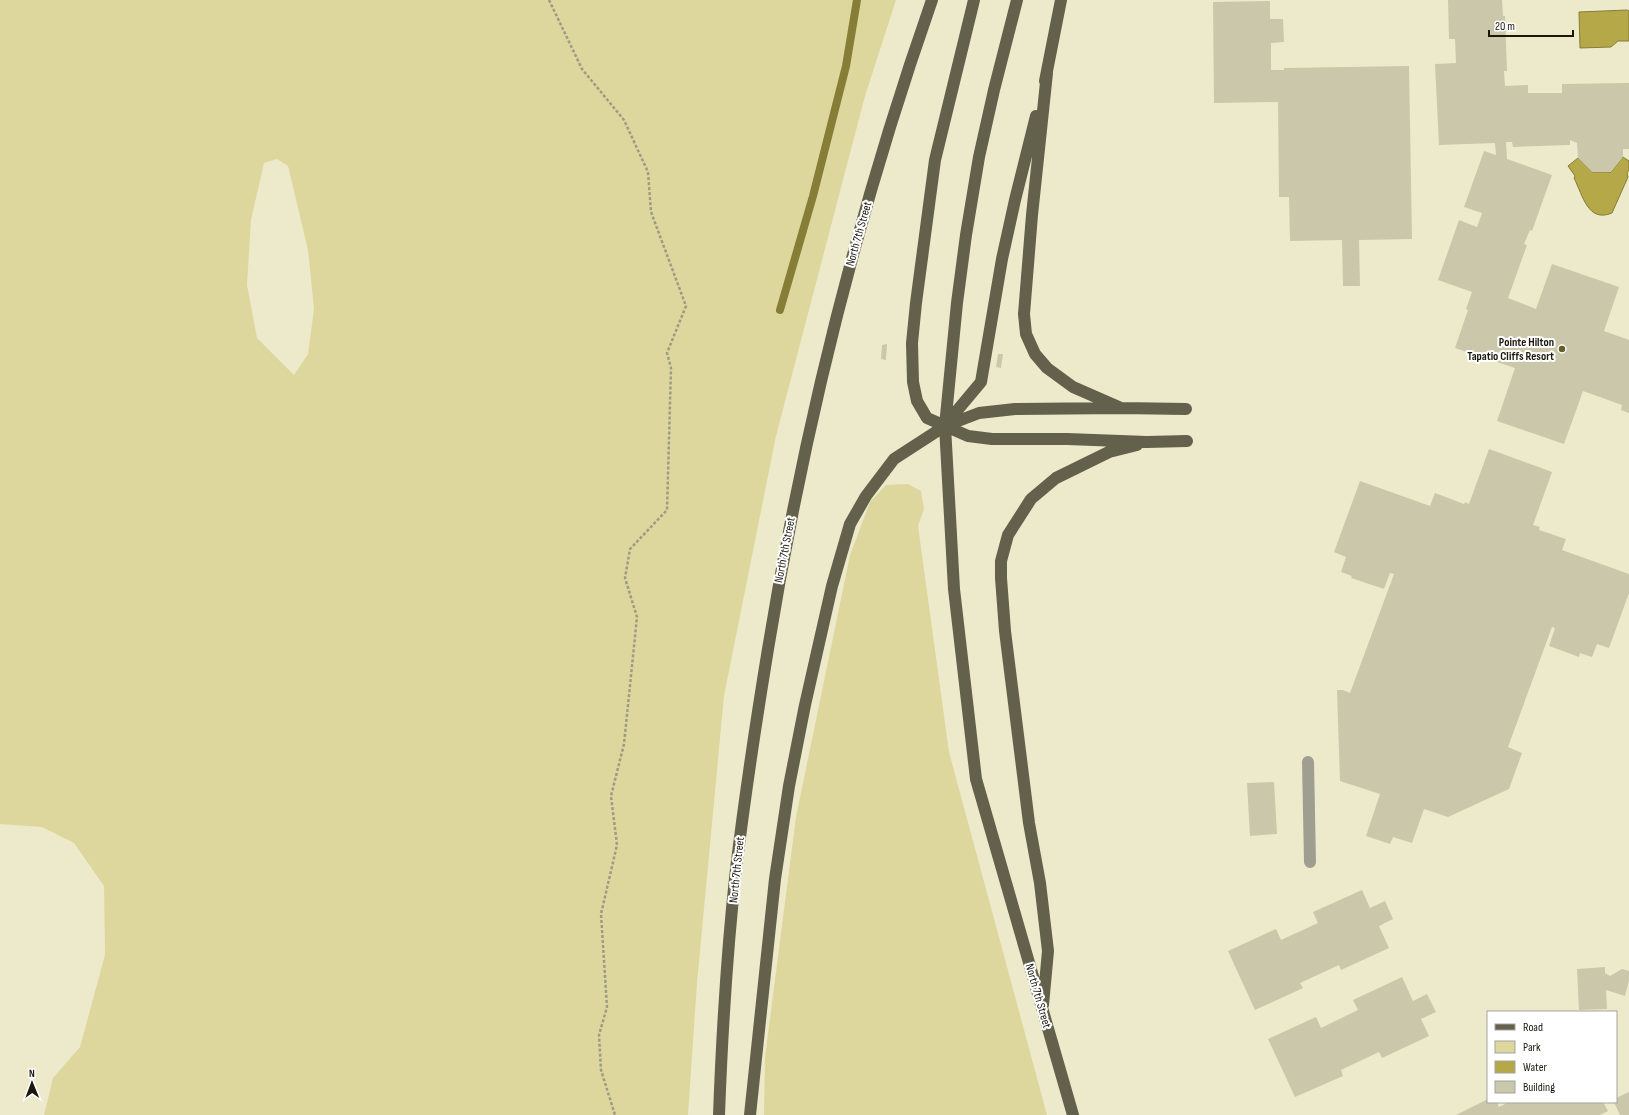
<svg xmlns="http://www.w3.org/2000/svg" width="1629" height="1115" viewBox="0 0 1629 1115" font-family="'Sofia Sans Condensed',sans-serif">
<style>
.green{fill:#ded79d;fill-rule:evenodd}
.water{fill:#b5a848;stroke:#867d36}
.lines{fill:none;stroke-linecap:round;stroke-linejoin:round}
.stream{stroke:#867d36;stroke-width:8}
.building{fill:#cbc7aa}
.path{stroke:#9e9b84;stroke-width:2.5;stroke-dasharray:3 2;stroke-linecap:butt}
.minor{stroke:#9f9e91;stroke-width:12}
.major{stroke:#63614b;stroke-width:12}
.poi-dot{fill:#665f2c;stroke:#fff;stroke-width:1.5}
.labels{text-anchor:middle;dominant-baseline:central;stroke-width:4;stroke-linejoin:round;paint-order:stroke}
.street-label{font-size:12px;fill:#1a180d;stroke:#fff}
.poi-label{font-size:12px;font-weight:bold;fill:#1a180d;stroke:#fff;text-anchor:end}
</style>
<rect width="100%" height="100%" fill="#edeacc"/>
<path class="green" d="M0 0H896L865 96 776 436 724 696 697 983 688 1115H44L53 1078 80 1047 105 955 104 886 74 843 42 827 0 824ZM277 159 288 166 308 250 314 309 308 354 294 375 257 338 247 285 251 220 264 163Z
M908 484 921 491 924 509 918 526 949 752 1047 1115H764L765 1057 796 817 850 555 870 502 886 485Z"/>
<path class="water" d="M1627 10 1629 11V41H1618L1611 47 1580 48 1579 12Z
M1623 157 1629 161V170L1627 173 1628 177 1612 213C1588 223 1583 196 1574 178L1575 176 1568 166 1578 158 1592 172H1611Z"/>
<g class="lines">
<path class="stream" d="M780 310 813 196 846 66 857 0"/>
</g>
<path class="building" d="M1448 0H1502L1503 16H1505L1507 71H1504L1505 86 1528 85V93H1562V84L1629 83V149H1623V157L1611 172H1592L1578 158 1577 143 1570 140V145L1513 147 1512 142H1506L1507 159 1552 175 1532 231 1530 230 1524 244 1527 245 1508 298 1536 309 1552 264 1619 287 1604 331 1629 340V413L1621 410 1622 405 1583 391 1564 444 1497 421 1515 368 1455 348 1468 310 1466 309 1472 292 1438 280 1459 220 1477 227 1482 213 1464 207 1484 151 1496 155 1495 143 1439 145 1435 64 1456 63 1455 39H1449Z
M1270 1V19H1283L1284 42 1271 43V70H1284V68L1409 66 1412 239 1359 240 1360 286H1343L1342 240 1290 241 1289 197H1279L1278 102 1214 103 1213 2Z
M887 344 886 360 881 359 882 345Z
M998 354H1003L1001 368 996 367Z
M1489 449 1552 472 1533 525 1540 527 1539 530 1566 539 1562 550 1629 574V593L1609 648 1597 644 1592 657 1580 653 1579 657 1549 646 1555 628 1552 627 1508 747 1522 753 1509 789 1448 817 1424 809 1412 843 1393 837 1390 844 1366 836 1380 794 1340 781 1337 690H1343L1350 693 1394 574 1390 573 1384 589 1351 578 1352 576 1341 572 1346 557 1334 552 1360 481 1430 506 1435 493 1464 504 1465 502 1469 504Z
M1274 782 1277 834 1250 836 1247 783Z
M1362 890 1370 908 1385 901 1393 919 1379 926 1389 948 1341 970 1339 965 1300 983 1303 988 1255 1010 1228 951 1276 929 1281 940 1318 923 1313 912Z
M1605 967V973L1610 976 1622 969 1629 971V980L1625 996 1606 990 1607 1009 1579 1010 1577 969Z
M1402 977 1413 1001 1427 994 1436 1012 1421 1019 1429 1036 1382 1058 1379 1052 1341 1070 1343 1076 1295 1097 1268 1039 1316 1017 1321 1028 1358 1010 1353 1000Z
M1629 1092V1115H1620L1614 1102H1616V1098Z
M1488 1099V1102H1497L1499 1107 1509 1102H1603L1608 1111 1600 1115H1456Z"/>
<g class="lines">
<path class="path" d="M549 0 582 69 624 120 648 172 651 212 686 306 667 353 671 368 667 510 630 549 625 578 637 617 624 744 611 796 617 845 601 914 607 1007 599 1035 601 1070 615 1115"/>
<path class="minor" d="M1308 762 1310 862"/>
<path class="major" d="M974 0 935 160 916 303 912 343 913 382 917 401 927 418 968 436 992 439H1067L1147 442 1187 441
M1017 0 994 90 979 157 966 235 957 303 945 426 954 589 976 779 1073 1115
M1047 73 1032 215 1024 314 1026 334 1035 354 1047 368 1073 387 1121 408 1186 409
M1045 81 1061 0
M945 425 981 382 1002 259 1015 200 1036 116
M1043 1005 1048 951 1040 883 1029 823 1005 631 1001 578V561L1008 535 1031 499 1056 478 1109 452 1137 445
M719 1115C722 1033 727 951 736 869 745 795 756 722 768 649 804 428 858 211 932 0
M750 1115 775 879 789 786 805 705 832 586 850 524 866 496 894 459 945 426 979 413 1015 409 1121 408"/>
</g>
<circle class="poi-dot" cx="1562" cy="349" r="4"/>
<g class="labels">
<g class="street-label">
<text transform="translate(859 234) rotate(-74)">North 7th Street</text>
<text transform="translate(785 550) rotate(-79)">North 7th Street</text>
<text transform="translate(737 870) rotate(-84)">North 7th Street</text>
<text transform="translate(1038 996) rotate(74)">North 7th Street</text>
</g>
<g class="poi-label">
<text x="1554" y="342">Pointe Hilton<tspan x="1554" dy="14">Tapatio Cliffs Resort</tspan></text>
</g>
</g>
<rect x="1487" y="1011" width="130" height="92" fill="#ffffff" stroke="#a3a39e"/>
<rect x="1495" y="1024" width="20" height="6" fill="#63614b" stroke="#a3a39e"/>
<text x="1523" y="1031" font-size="12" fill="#1a180d">Road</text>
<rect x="1495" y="1041" width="20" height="12" fill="#ded79d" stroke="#a3a39e"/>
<text x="1523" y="1051" font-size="12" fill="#1a180d">Park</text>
<rect x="1495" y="1061" width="20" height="12" fill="#b5a848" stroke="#a3a39e"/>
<text x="1523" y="1071" font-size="12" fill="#1a180d">Water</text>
<rect x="1495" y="1081" width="20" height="12" fill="#cbc7aa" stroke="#a3a39e"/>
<text x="1523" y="1091" font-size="12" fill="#1a180d">Building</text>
<g transform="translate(32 1083) rotate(359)" stroke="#ffffff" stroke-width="3" paint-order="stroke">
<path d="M0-3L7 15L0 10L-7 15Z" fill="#1a180d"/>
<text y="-6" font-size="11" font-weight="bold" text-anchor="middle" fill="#1a180d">N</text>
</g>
<path d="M1489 30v6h84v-6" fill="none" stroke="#1a180d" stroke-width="2"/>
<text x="1495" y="30" font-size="12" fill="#1a180d" stroke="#ffffff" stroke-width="3" paint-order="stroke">20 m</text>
</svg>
